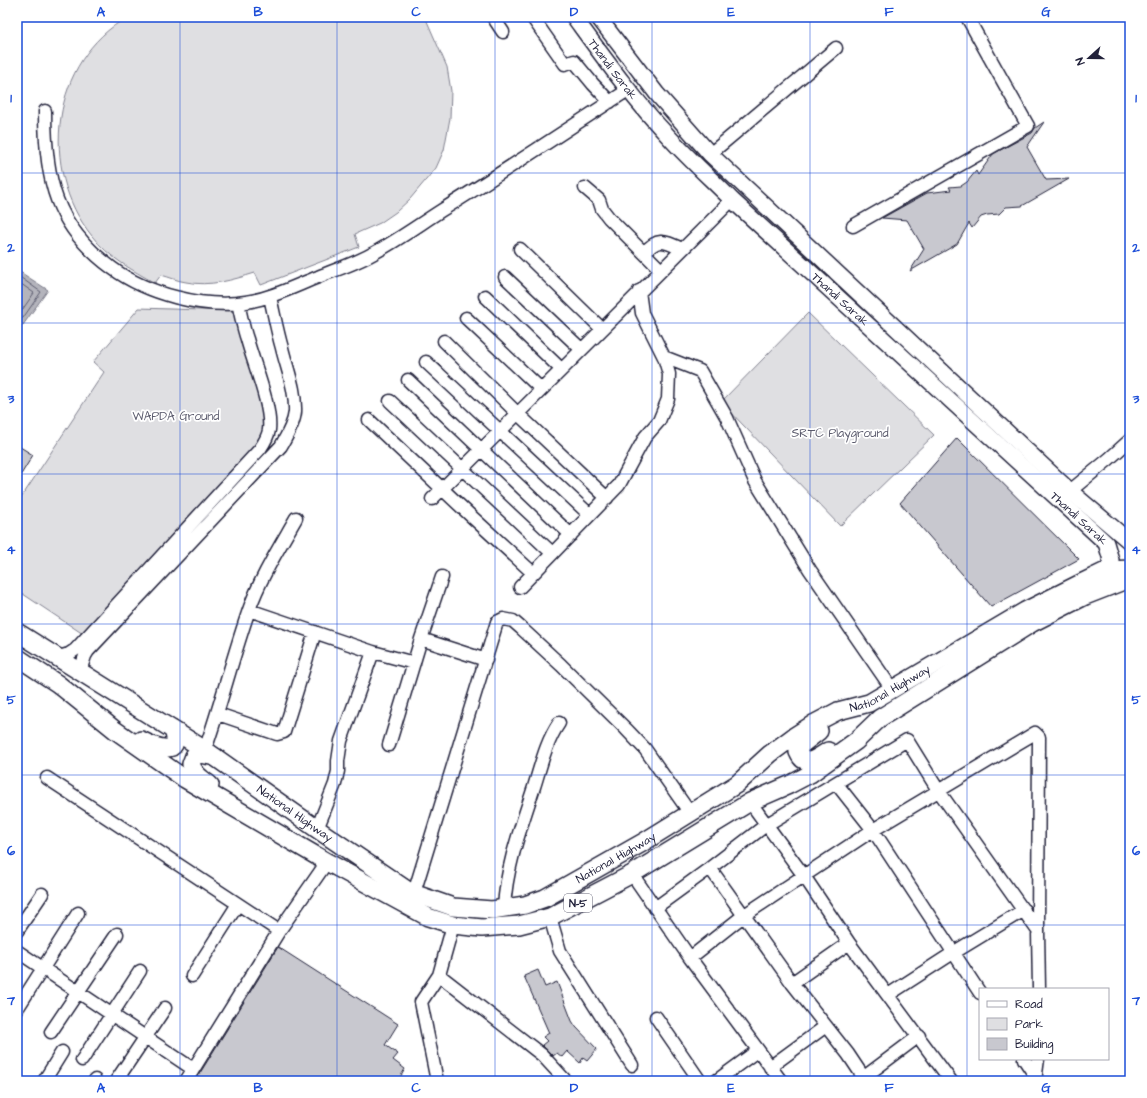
<svg xmlns="http://www.w3.org/2000/svg" width="1147" height="1098" viewBox="0 0 1147 1098" font-family="'Architects Daughter',sans-serif">
<style>
.green{fill:#dfdfe2;stroke:#80808e}
.water{fill:#b4b4bc;stroke:#7a7a88}
.lines{fill:none;stroke-linecap:round;stroke-linejoin:round}
.shore{stroke:#5c5c6f;stroke-width:1}
.building{fill:#c8c8cf;stroke:#22223b}
.minor-casing{stroke:#22223b;stroke-width:15}
.major-casing{stroke:#22223b;stroke-width:18}
.highway-casing{stroke:#22223b;stroke-width:20}
.minor{stroke:#fff;stroke-width:12}
.major{stroke:#fff;stroke-width:15}
.highway{stroke:#fff;stroke-width:17}
.grid{fill:none;stroke:#1d4ed8;stroke-width:1;stroke-opacity:0.55}
.labels{text-anchor:middle;dominant-baseline:central;stroke-width:3.5;stroke-linejoin:round;paint-order:stroke}
.shield{fill:#fff;stroke:#646476;stroke-width:1}
.shield-label{font-size:11px;font-weight:bold;fill:#22223b}
.street-label{font-size:12px;fill:#22223b;stroke:#fff}
.park-label{font-size:12px;fill:#5b5b6d;stroke:#fff}
.neatline{fill:none;stroke:#1d4ed8;stroke-width:1.5}
.grid-label{font-size:13px;text-anchor:middle;font-weight:bold;fill:#1d4ed8}
</style>
<rect width="100%" height="100%" fill="#fff"/>
<filter id="ink" filterUnits="userSpaceOnUse"><feTurbulence type="fractalNoise" baseFrequency=".025" numOctaves="2"/><feDisplacementMap in="SourceGraphic" scale="8" xChannelSelector="R" yChannelSelector="G"/><feConvolveMatrix kernelMatrix="1 2 1 2 8 2 1 2 1" color-interpolation-filters="sRGB"/></filter>
<g filter="url(#ink)">
<path class="green" d="M128 17H424L426 19 447 67 451 91 450 118 444 150 436 168 410 199 396 212 380 223 355 234 359 247 261 285 255 273C232 280 210 287 186 282 178 281 169 277 161 275L155 283C132 270 108 257 92 236 38 170 51 59 128 17Z
M139 308 235 311 272 440 83 634 17 590V504L104 372 93 362Z
M808 313 934 435 840 526 721 402Z"/>
<path class="water" d="M17 270 48 290 23 325 17 322Z"/>
<g class="lines">
<path class="shore" d="M17 275 41 292 23 318 17 319
M17 281 34 293 20 313 17 314"/>
</g>
<path class="building" d="M1044 122 1027 147 1046 180 1069 179 1022 206 1006 207 999 214 987 215 981 217 972 228 969 223 957 244 910 271 924 249 907 220 882 218 927 193 951 190 949 187 961 186 967 182 976 171 978 175 993 154 1032 133 1035 128Z
M957 438 1079 559 991 607 900 503Z
M17 445 33 455 17 481Z
M278 947 398 1024 385 1045 398 1054 393 1060 405 1069 398 1081H195Z
M538 970 545 987 557 982 572 1021 576 1027 597 1049 587 1061 583 1058 580 1063 567 1051 562 1057 557 1053 553 1056 542 1045 547 1041 543 1037 549 1033 524 976Z"/>
<g class="lines">
<g class="minor-casing">
<path id="minor" d="M493 17 503 32
M532 17 565 64 574 61 593 84 610 102
M45 111C45 180 55 226 112 268 147 294 204 309 246 302 272 298 295 286 318 277 337 269 357 263 374 253 398 240 420 224 442 210 505 171 566 130 628 90
M710 154 836 48
M585 188 599 200 602 209 609 218 661 270
M853 226 1028 126 967 17
M520 249 602 329
M644 253C658 237 664 241 682 249
M505 277 581 349
M485 296 561 369
M466 318 541 389
M444 341 517 413 607 498
M664 357 700 371 727 418 755 481 810 570 892 689
M426 362 590 515
M408 380 571 535
M390 401 552 553
M369 420 471 516 533 573
M1070 491 1109 459 1130 440
M432 499 732 200
M520 587 619 485 645 437 659 421 668 399 669 374 664 357 642 313 639 291
M249 610 373 652 414 663
M421 639 486 660
M56 658 69 654 75 650 260 449C264 443 268 437 269 430 272 407 253 362 247 339 243 328 241 315 238 303
M80 671 85 656 88 651 281 446C287 436 294 423 295 412 296 390 287 369 282 348 277 331 274 314 270 297
M218 714 277 734 284 732 315 632
M389 745 421 639 442 577
M205 750C221 704 233 656 249 610 260 578 279 548 296 518
M47 778 279 931
M836 783 873 830 980 993
M750 802 804 876 849 943 951 1081
M317 829 335 784 338 771V761L341 741 373 652
M710 868 792 983 848 1054 866 1081
M632 874 690 958 781 1081
M414 893 497 622 503 619 513 621 521 628 561 665 626 729 645 749 690 813
M504 908C506 867 521 827 534 787 541 765 546 742 559 723
M655 908 710 868 766 825 907 740 938 790 1038 931
M550 917 560 951 632 1065
M17 931 42 894
M17 951 193 1069
M690 958 743 916 873 830 1035 733 1039 737 1038 931 1039 989
M439 975 542 1055 566 1081
M192 976 238 904
M792 983 849 943
M888 995 953 953 1024 910
M17 1009 78 913
M656 1017 700 1081
M51 1032 117 934
M1024 1059 1036 1077
M82 1060 140 971
M770 1067 826 1026
M44 1081 62 1052
M95 1081V1080
M116 1081 165 1008
M186 1081 279 931 327 862
M437 1081 421 1002 439 975 453 925
M716 1081 757 1051
M859 1081 919 1036
M1035 1081 1038 1059"/>
</g>
<g class="major-casing">
<g id="major">
<path id="s1" d="M574 17C604 58 634 100 669 137 689 159 711 179 732 200L1106 543 1111 560 1108 570"/>
<path d="M598 17 657 94 710 154 1070 491 1130 542"/>
</g>
</g>
<g class="highway-casing">
<g id="highway">
<path id="s2" d="M17 632 205 750 317 829 410 892 453 907 492 910 525 905 545 898 642 843 737 784 770 754 793 737 815 723 838 711 869 703 1025 611 1079 584 1108 570 1130 569"/>
<path d="M17 657 58 684 115 730 185 779 327 862 428 917 453 925 482 928 519 925 550 917 632 874 750 802 789 785 810 774 856 741 880 718 1032 623 1085 596 1126 580H1130"/>
<path d="M819 731 801 745 798 752C805 769 817 758 828 751"/>
<path d="M141 740C155 747 183 758 173 730"/>
<path d="M210 785C202 779 194 774 191 764L194 756 201 754 215 757"/>
</g>
</g>
<use href="#minor" class="minor"/>
<use href="#major" class="major"/>
<use href="#highway" class="highway"/>
</g>
</g>
<path class="grid" d="M180 17V1081M337 17V1081M495 17V1081M652 17V1081M810 17V1081M967 17V1081M17 173H1130M17 323H1130M17 474H1130M17 624H1130M17 775H1130M17 925H1130"/>
<g class="labels">
<rect class="shield" x="564" y="894" width="28" height="18" rx="3"/>
<g class="shield-label">
<text x="578" y="903">N-5</text>
</g>
<g class="street-label">
<text stroke="none"><textPath href="#s1" startOffset="65">Thandi Sarak</textPath></text>
<text stroke="none"><textPath href="#s1" startOffset="389">Thandi Sarak</textPath></text>
<text stroke="none"><textPath href="#s1" startOffset="713">Thandi Sarak</textPath></text>
<text stroke="none"><textPath href="#s2" startOffset="1016">National Highway</textPath></text>
<text stroke="none"><textPath href="#s2" startOffset="332">National Highway</textPath></text>
<text stroke="none"><textPath href="#s2" startOffset="692">National Highway</textPath></text>
</g>
<g class="park-label">
<text x="176" y="416">WAPDA Ground</text>
<text x="840" y="433">SRTC Playground</text>
</g>
</g>
<rect width="1147" height="1098" fill="none" stroke="#fff" stroke-width="44"/>
<rect x="979" y="988" width="130" height="72" fill="#ffffff" stroke="#a7a7b1"/>
<rect x="987" y="1001" width="20" height="6" fill="#ffffff" stroke="#a7a7b1"/>
<text x="1015" y="1008" font-size="12" fill="#22223b">Road</text>
<rect x="987" y="1018" width="20" height="12" fill="#dfdfe2" stroke="#a7a7b1"/>
<text x="1015" y="1028" font-size="12" fill="#22223b">Park</text>
<rect x="987" y="1038" width="20" height="12" fill="#c8c8cf" stroke="#a7a7b1"/>
<text x="1015" y="1048" font-size="12" fill="#22223b">Building</text>
<g transform="translate(1089 58) rotate(249)" stroke="#ffffff" stroke-width="3" paint-order="stroke">
<path d="M0-3L7 15L0 10L-7 15Z" fill="#22223b"/>
<text y="-6" font-size="11" font-weight="bold" text-anchor="middle" fill="#22223b">N</text>
</g>
<rect x="22" y="22" width="1103" height="1054" class="neatline"/>
<g class="grid-label">
<text x="101" y="16">A</text>
<text x="258" y="16">B</text>
<text x="416" y="16">C</text>
<text x="574" y="16">D</text>
<text x="731" y="16">E</text>
<text x="889" y="16">F</text>
<text x="1046" y="16">G</text>
<text x="11" y="102">1</text>
<text x="1136" y="102">1</text>
<text x="11" y="252">2</text>
<text x="1136" y="252">2</text>
<text x="11" y="403">3</text>
<text x="1136" y="403">3</text>
<text x="11" y="554">4</text>
<text x="1136" y="554">4</text>
<text x="11" y="704">5</text>
<text x="1136" y="704">5</text>
<text x="11" y="855">6</text>
<text x="1136" y="855">6</text>
<text x="11" y="1005">7</text>
<text x="1136" y="1005">7</text>
<text x="101" y="1092">A</text>
<text x="258" y="1092">B</text>
<text x="416" y="1092">C</text>
<text x="574" y="1092">D</text>
<text x="731" y="1092">E</text>
<text x="889" y="1092">F</text>
<text x="1046" y="1092">G</text>
</g>
</svg>
